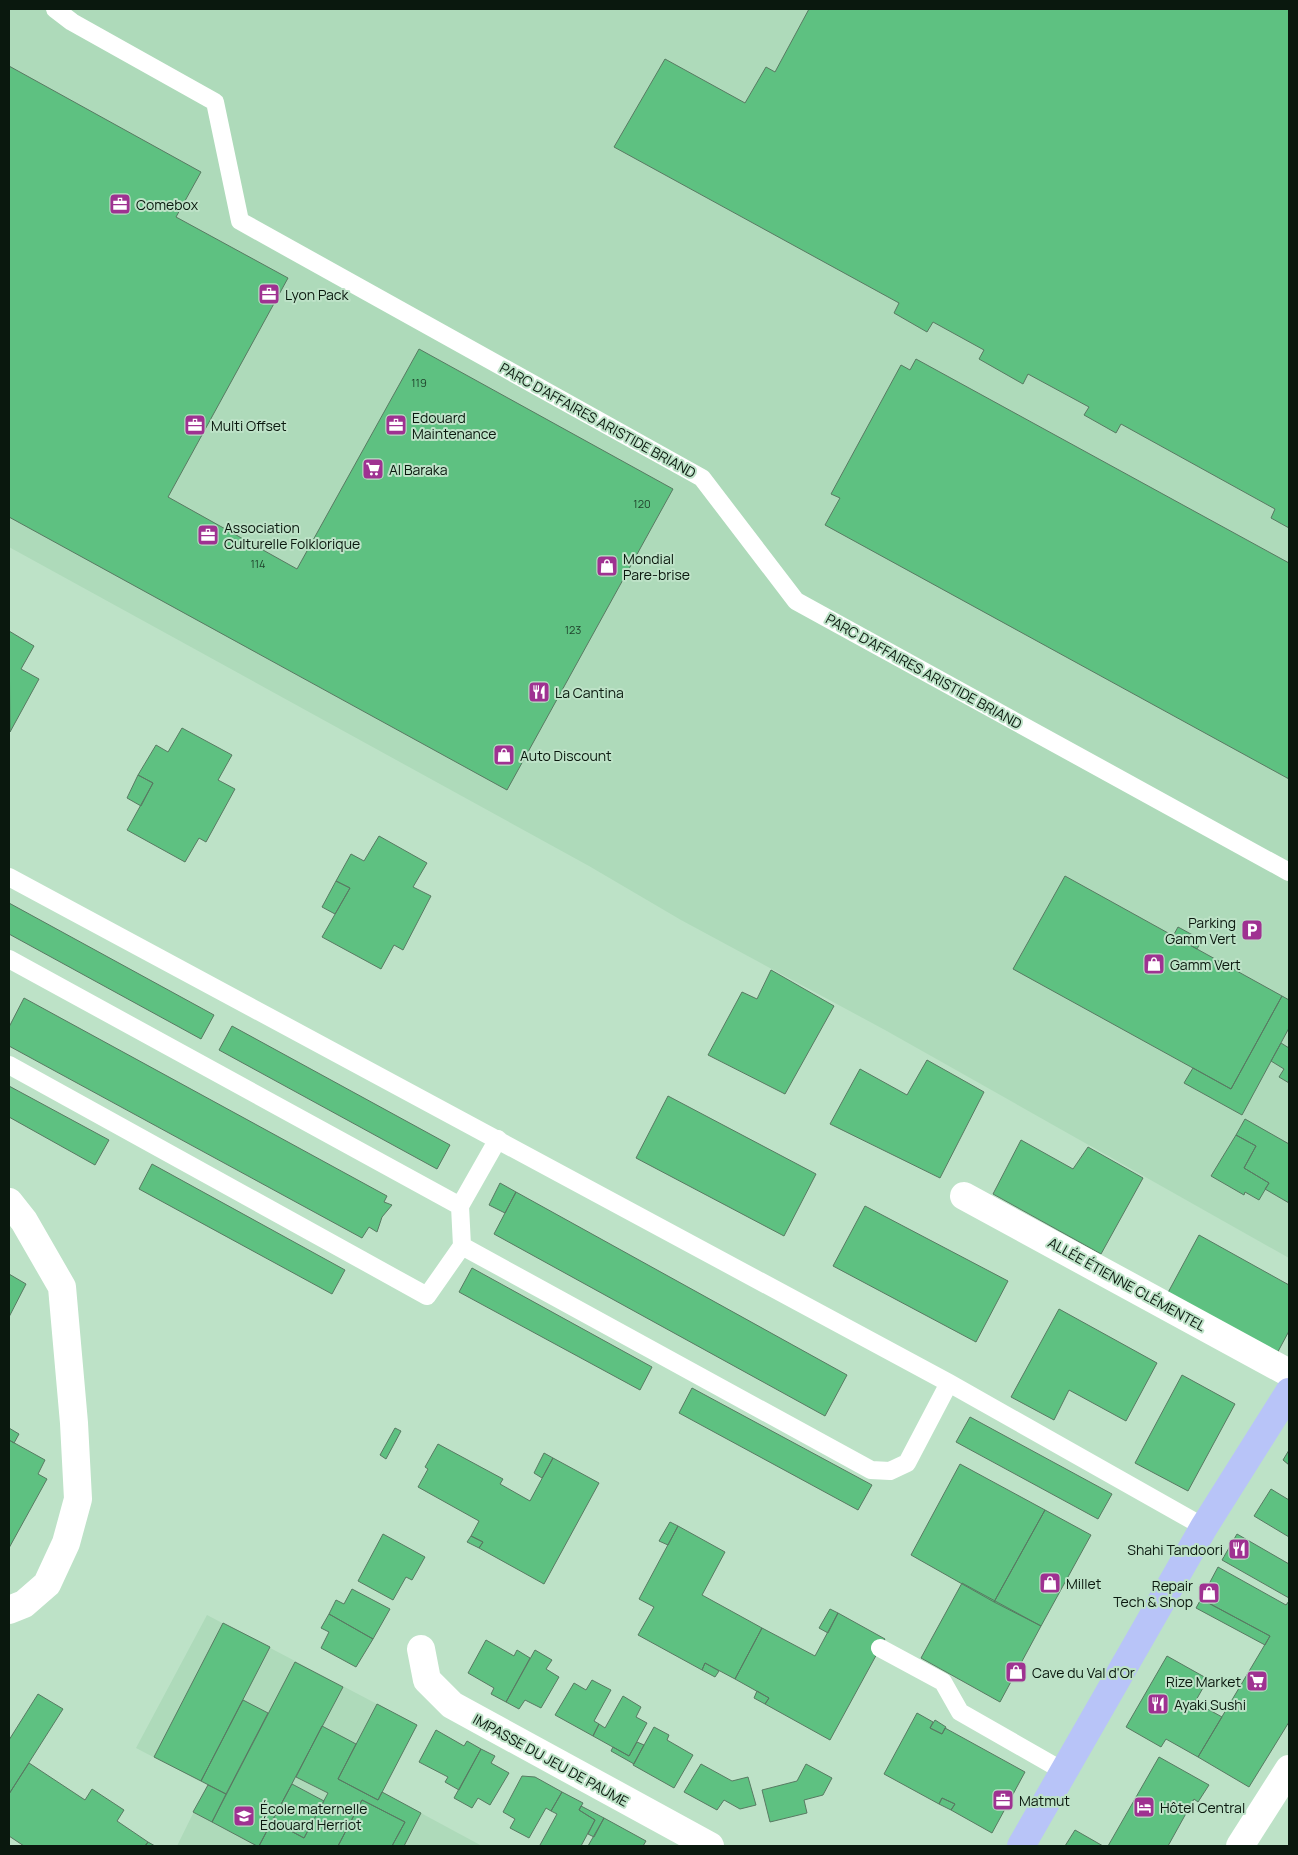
<svg xmlns="http://www.w3.org/2000/svg" width="1298" height="1855" viewBox="0 0 1298 1855" font-family="Manrope,sans-serif">
<style>
.built{fill:#aedaba}
.building{fill:#5ec181;stroke:#587a62}
.lines{fill:none;stroke-linecap:round;stroke-linejoin:round}
.lane{stroke:#fff;stroke-width:18}
.street{stroke:#fff;stroke-width:28}
.primary{stroke:#b8c4f8;stroke-width:28}
.labels{text-anchor:middle;dominant-baseline:central;stroke-width:4;stroke-linejoin:round;paint-order:stroke}
.number-label{font-size:11px;fill:#1f422b}
.poi-label{font-size:14px;fill:#0a180e;stroke:#bde2c7;text-anchor:start}
.street-label{font-size:14px;fill:#0a180e;stroke:#bde2c7}
</style>
<rect width="100%" height="100%" fill="#bde2c7"/>
<path class="built" d="M9 9H1289V1258L885 1030 681 920 589 866 9 547Z
M207 1615 417 1725 382 1792 482 1846H177L207 1785 136 1748Z"/>
<path class="building" d="M809 9H1289V528L1271 518 1275 509 1121 424 1116 433 1084 415 1089 407 1028 374 1023 384 979 359 984 350 933 322 927 332 894 313 899 303 614 147 665 59 745 103 766 67 775 72Z
M9 66 201 172 176 217 288 278 168 497 297 569 419 349 673 489 507 790 9 517Z
M916 359 1289 563V779L825 525 840 498 831 494 901 365 910 370Z
M9 631 34 646 21 669 39 679 10 732Z
M182 728 232 755 218 780 235 789 206 842 199 838 185 862 127 830 153 783 138 775 156 745 168 752Z
M138 775 153 783 141 806 127 798Z
M379 836 427 863 413 887 431 896 403 950 394 945 381 969 322 937 350 888 336 881 351 854 364 861Z
M1065 876 1282 996 1231 1089 1013 969Z
M336 881 350 888 335 914 322 907Z
M9 903 214 1015 201 1039 9 934Z
M1178 927 1202 940 1197 949 1173 936Z
M771 970 834 1006 785 1094 708 1055 742 992 757 999Z
M1282 996 1289 1000V1028L1242 1115 1184 1083 1193 1068 1231 1089Z
M24 998 387 1196 384 1202 392 1205 382 1217 377 1232 369 1227 362 1238 9 1046V1027Z
M232 1026 450 1145 437 1169 219 1050Z
M1281 1043 1289 1048V1083L1279 1077 1284 1069 1271 1061Z
M927 1060 984 1092 940 1178 830 1124 860 1069 907 1095Z
M9 1086 109 1140 95 1165 9 1117Z
M668 1096 816 1174 784 1236 636 1158Z
M1245 1119 1289 1144V1203L1265 1189 1269 1183 1244 1168 1256 1146 1236 1135Z
M1236 1135 1256 1146 1244 1168 1269 1183 1259 1200 1245 1192 1244 1195 1211 1176Z
M1021 1140 1073 1169 1088 1147 1143 1178 1101 1254 993 1194Z
M152 1164 345 1270 332 1294 139 1189Z
M500 1183 516 1192 505 1213 489 1205Z
M516 1192 847 1375 825 1416 494 1234Z
M865 1206 1008 1281 976 1342 833 1266Z
M1199 1235 1289 1285V1331L1274 1359 1164 1300Z
M472 1268 652 1367 640 1390 459 1292Z
M9 1274 26 1284 9 1317Z
M1059 1309 1157 1363 1126 1421 1069 1390 1054 1420 1011 1397Z
M1182 1375 1235 1404 1188 1491 1135 1463Z
M692 1388 872 1485 858 1510 679 1413Z
M970 1417 1112 1494 1098 1519 956 1442Z
M9 1428 19 1434 14 1443 9 1440Z
M395 1428 401 1431 386 1459 380 1455Z
M9 1440 45 1460 38 1474 47 1479 9 1548Z
M438 1444 503 1479 500 1484 530 1501 553 1458 599 1483 544 1584 479 1548 483 1542 471 1536 479 1521 418 1487 428 1469 425 1467Z
M1289 1450V1465L1283 1460Z
M544 1453 553 1458 542 1478 534 1473Z
M960 1464 1045 1510 994 1602 911 1555Z
M1271 1489 1289 1500V1537L1254 1516Z
M1045 1510 1091 1535 1041 1626 994 1602Z
M670 1522 678 1526 668 1545 659 1541Z
M678 1526 725 1552 702 1595 762 1628 735 1679 705 1663 702 1670 638 1635 654 1607 639 1599Z
M383 1534 425 1557 412 1580 406 1577 393 1600 358 1581Z
M1237 1534 1289 1564V1598L1222 1560Z
M471 1536 483 1542 479 1548 467 1542Z
M1218 1567 1286 1605 1289 1601V1722L1249 1787 1198 1757 1270 1636 1201 1599Z
M962 1583 1041 1626 1000 1702 921 1658Z
M352 1589 390 1609 373 1639 329 1614 336 1600 344 1604Z
M1201 1599 1270 1636 1265 1645 1196 1608Z
M830 1609 838 1613 828 1633 819 1628Z
M838 1613 885 1639 830 1740 765 1704 769 1698 735 1679 762 1628 815 1656Z
M329 1614 373 1639 356 1667 321 1648 329 1632 321 1628Z
M223 1623 270 1647 201 1781 154 1757Z
M486 1640 514 1656 517 1650 530 1658 506 1702 491 1694 494 1688 468 1673Z
M535 1650 552 1660 546 1669 559 1677 541 1708 525 1700 519 1709 506 1702Z
M1167 1656 1208 1679 1195 1702 1222 1717 1198 1757 1166 1739 1161 1747 1126 1727Z
M295 1662 343 1687 259 1846H257L212 1822Z
M705 1663 719 1671 715 1677 702 1670Z
M592 1680 611 1690 594 1721 599 1724 593 1736 555 1715 574 1683 586 1690Z
M757 1691 769 1698 765 1704 754 1698Z
M38 1694 63 1709 9 1794V1740Z
M623 1696 641 1707 636 1717 647 1723 629 1756 593 1736 599 1724 605 1728Z
M243 1700 268 1713 226 1794 201 1781Z
M377 1704 417 1725 378 1800 338 1779Z
M917 1713 933 1722 930 1728 942 1734 945 1728 1025 1772 992 1833 951 1810 955 1804 942 1798 939 1804 884 1774Z
M935 1720 946 1727 942 1734 930 1728Z
M322 1726 356 1744 338 1779 378 1800 382 1792 421 1813 404 1846H392L405 1822 362 1800 338 1846H259L272 1821 304 1838 328 1793 296 1777Z
M654 1727 669 1735 667 1740 693 1755 674 1788 633 1765Z
M436 1730 464 1746 467 1741 481 1749 459 1790 445 1782 448 1777 419 1762Z
M637 1742 644 1745 634 1764 611 1751 613 1747 629 1756Z
M481 1749 495 1756 491 1763 509 1773 490 1805 478 1798 472 1808 454 1798Z
M1159 1757 1209 1785 1198 1802 1194 1799 1168 1846H1108Z
M29 1763 85 1800 92 1789 124 1810 117 1821 148 1842 145 1846H24L9 1836V1794Z
M701 1764 732 1781 748 1777 756 1805 740 1809 724 1800 717 1810 684 1792Z
M806 1764 832 1778 823 1795 804 1800 807 1813 770 1822 762 1790 797 1781Z
M522 1776 535 1777 562 1792 551 1811 546 1808 529 1838 510 1828 515 1819 503 1812Z
M292 1784 324 1801 304 1838 272 1821Z
M208 1785 226 1794 212 1822 193 1812Z
M562 1792 583 1803 579 1810 595 1820 581 1846H542L540 1845 557 1814 551 1811Z
M942 1798 955 1804 951 1810 939 1804Z
M362 1800 405 1822 392 1846H338Z
M581 1806 604 1818 594 1837 588 1834 595 1820 579 1810Z
M604 1818 646 1841 643 1846H588Z
M1075 1830 1103 1846H1065Z
M148 1842 155 1846H145Z"/>
<g class="lines">
<path class="lane" d="M55 9 72 22 215 102 240 221 702 478 796 601 1289 872
M9 877 949 1383 1204 1527
M9 959 460 1206
M9 1065 427 1296 462 1246 460 1206 498 1139
M462 1246 871 1470 890 1471 907 1463 949 1383
M880 1648 943 1682 960 1712 1065 1772"/>
<path class="street" d="M964 1196 1289 1373
M9 1202 24 1221 62 1287 74 1423 78 1499 66 1543 47 1584 24 1604 9 1610
M421 1649 427 1680 452 1705 710 1846
M1240 1846 1289 1769"/>
<path class="primary" d="M1021 1846 1204 1527 1289 1392"/>
</g>
<defs>
<g id="office-square" transform="scale(1.125)"><rect x="-9" y="-9" width="18" height="18" rx="4" fill="#9f3291" stroke="#bde2c7"/><path d="M-6-3h4V-5.5h4V-3h4V5H-6ZM-1-4.5V-3h2v-1.5ZM-6 0V1H6V0Z" fill="#fff"/></g>
<g id="supermarket-square" transform="scale(1.125)"><rect x="-9" y="-9" width="18" height="18" rx="4" fill="#9f3291" stroke="#bde2c7"/><path d="M-6-5.5h2.5l.6 2H6L4.5 2H-2.5L-4.4-4H-6ZM-1.5 3.2a1.3 1.3 0 1 0 .1 0ZM3 3.2a1.3 1.3 0 1 0 .1 0Z" fill="#fff"/></g>
<g id="shop-square" transform="scale(1.125)"><rect x="-9" y="-9" width="18" height="18" rx="4" fill="#9f3291" stroke="#bde2c7"/><path d="M-5-2.5h2.3a2.7 3.5 0 0 1 5.4 0H5L5.5 6h-11ZM-1.5-2.5h3a1.5 2.3 0 0 0-3 0Z" fill="#fff"/></g>
<g id="restaurant-square" transform="scale(1.125)"><rect x="-9" y="-9" width="18" height="18" rx="4" fill="#9f3291" stroke="#bde2c7"/><path d="M-5-6h1v4h1v-4h1v4h1v-4h1v5L-1.5 .5V6h-2V.5L-5-1ZM5-6V6H3V1.5H1.5Q1.5-4 5-6Z" fill="#fff"/></g>
<g id="parking-square" transform="scale(1.125)"><rect x="-9" y="-9" width="18" height="18" rx="4" fill="#9f3291" stroke="#bde2c7"/><path d="M-3.5-5.5H1a3.5 3.5 0 0 1 0 7H-1V5.5H-3.5ZM-1-3.4V-.6H.8a1.4 1.4 0 0 0 0-2.8Z" fill="#fff"/></g>
<g id="hotel-square" transform="scale(1.125)"><rect x="-9" y="-9" width="18" height="18" rx="4" fill="#9f3291" stroke="#bde2c7"/><path d="M-6-4.5h1.5V1H6V5H4.5V3h-9V5H-6ZM-4 0a1.8 1.8 0 1 1 3.6 0ZM.5 0V-2.5h3Q6-2.5 6 0Z" fill="#fff"/></g>
<g id="school-square" transform="scale(1.125)"><rect x="-9" y="-9" width="18" height="18" rx="4" fill="#9f3291" stroke="#bde2c7"/><path d="M0-5L7-2L0 1L-7-2ZM-4 1L0 2.5L4 1V4Q0 6-4 4Z" fill="#fff"/></g>
</defs>
<g fill-rule="evenodd">
<use href="#office-square" x="120" y="204"/>
<use href="#office-square" x="269" y="294"/>
<use href="#office-square" x="195" y="425"/>
<use href="#office-square" x="396" y="425"/>
<use href="#supermarket-square" x="373" y="469"/>
<use href="#office-square" x="208" y="535"/>
<use href="#shop-square" x="607" y="566"/>
<use href="#restaurant-square" x="539" y="692"/>
<use href="#shop-square" x="504" y="755"/>
<use href="#parking-square" x="1252" y="930"/>
<use href="#shop-square" x="1154" y="964"/>
<use href="#restaurant-square" x="1239" y="1549"/>
<use href="#shop-square" x="1050" y="1583"/>
<use href="#shop-square" x="1209" y="1593"/>
<use href="#shop-square" x="1016" y="1672"/>
<use href="#supermarket-square" x="1257" y="1681"/>
<use href="#restaurant-square" x="1158" y="1704"/>
<use href="#office-square" x="1003" y="1800"/>
<use href="#hotel-square" x="1144" y="1807"/>
<use href="#school-square" x="244" y="1816"/>
</g>
<g class="labels">
<g class="number-label">
<text x="419" y="382">119</text>
<text x="642" y="503">120</text>
<text x="258" y="563">114</text>
<text x="573" y="629">123</text>
</g>
<g class="poi-label">
<text x="136" y="204">Comebox</text>
<text x="285" y="294">Lyon Pack</text>
<text x="412" y="417">Edouard<tspan x="412" dy="16">Maintenance</tspan></text>
<text x="211" y="425">Multi Offset</text>
<text x="389" y="469">Al Baraka</text>
<text x="224" y="527">Association<tspan x="224" dy="16">Culturelle Folklorique</tspan></text>
<text x="623" y="558">Mondial<tspan x="623" dy="16">Pare-brise</tspan></text>
<text x="555" y="692">La Cantina</text>
<text x="520" y="755">Auto Discount</text>
<text x="1236" y="922" text-anchor="end">Parking<tspan x="1236" dy="16">Gamm Vert</tspan></text>
<text x="1170" y="964">Gamm Vert</text>
<text x="1223" y="1549" text-anchor="end">Shahi Tandoori</text>
<text x="1066" y="1583">Millet</text>
<text x="1193" y="1585" text-anchor="end">Repair<tspan x="1193" dy="16">Tech &amp; Shop</tspan></text>
<text x="1032" y="1672">Cave du Val d'Or</text>
<text x="1241" y="1681" text-anchor="end">Rize Market</text>
<text x="1174" y="1704">Ayaki Sushi</text>
<text x="1019" y="1800">Matmut</text>
<text x="1160" y="1807">Hôtel Central</text>
<text x="260" y="1808">École maternelle<tspan x="260" dy="16">Édouard Herriot</tspan></text>
</g>
<g class="street-label">
<text transform="translate(598 420) rotate(29)">PARC D'AFFAIRES ARISTIDE BRIAND</text>
<text transform="translate(924 671) rotate(29)">PARC D'AFFAIRES ARISTIDE BRIAND</text>
<text transform="translate(1127 1284) rotate(29)">ALLÉE ÉTIENNE CLÉMENTEL</text>
<text transform="translate(551 1760) rotate(29)">IMPASSE DU JEU DE PAUME</text>
</g>
</g>
<rect width="1298" height="1855" fill="none" stroke="#0a180e" stroke-width="20"/>
</svg>
